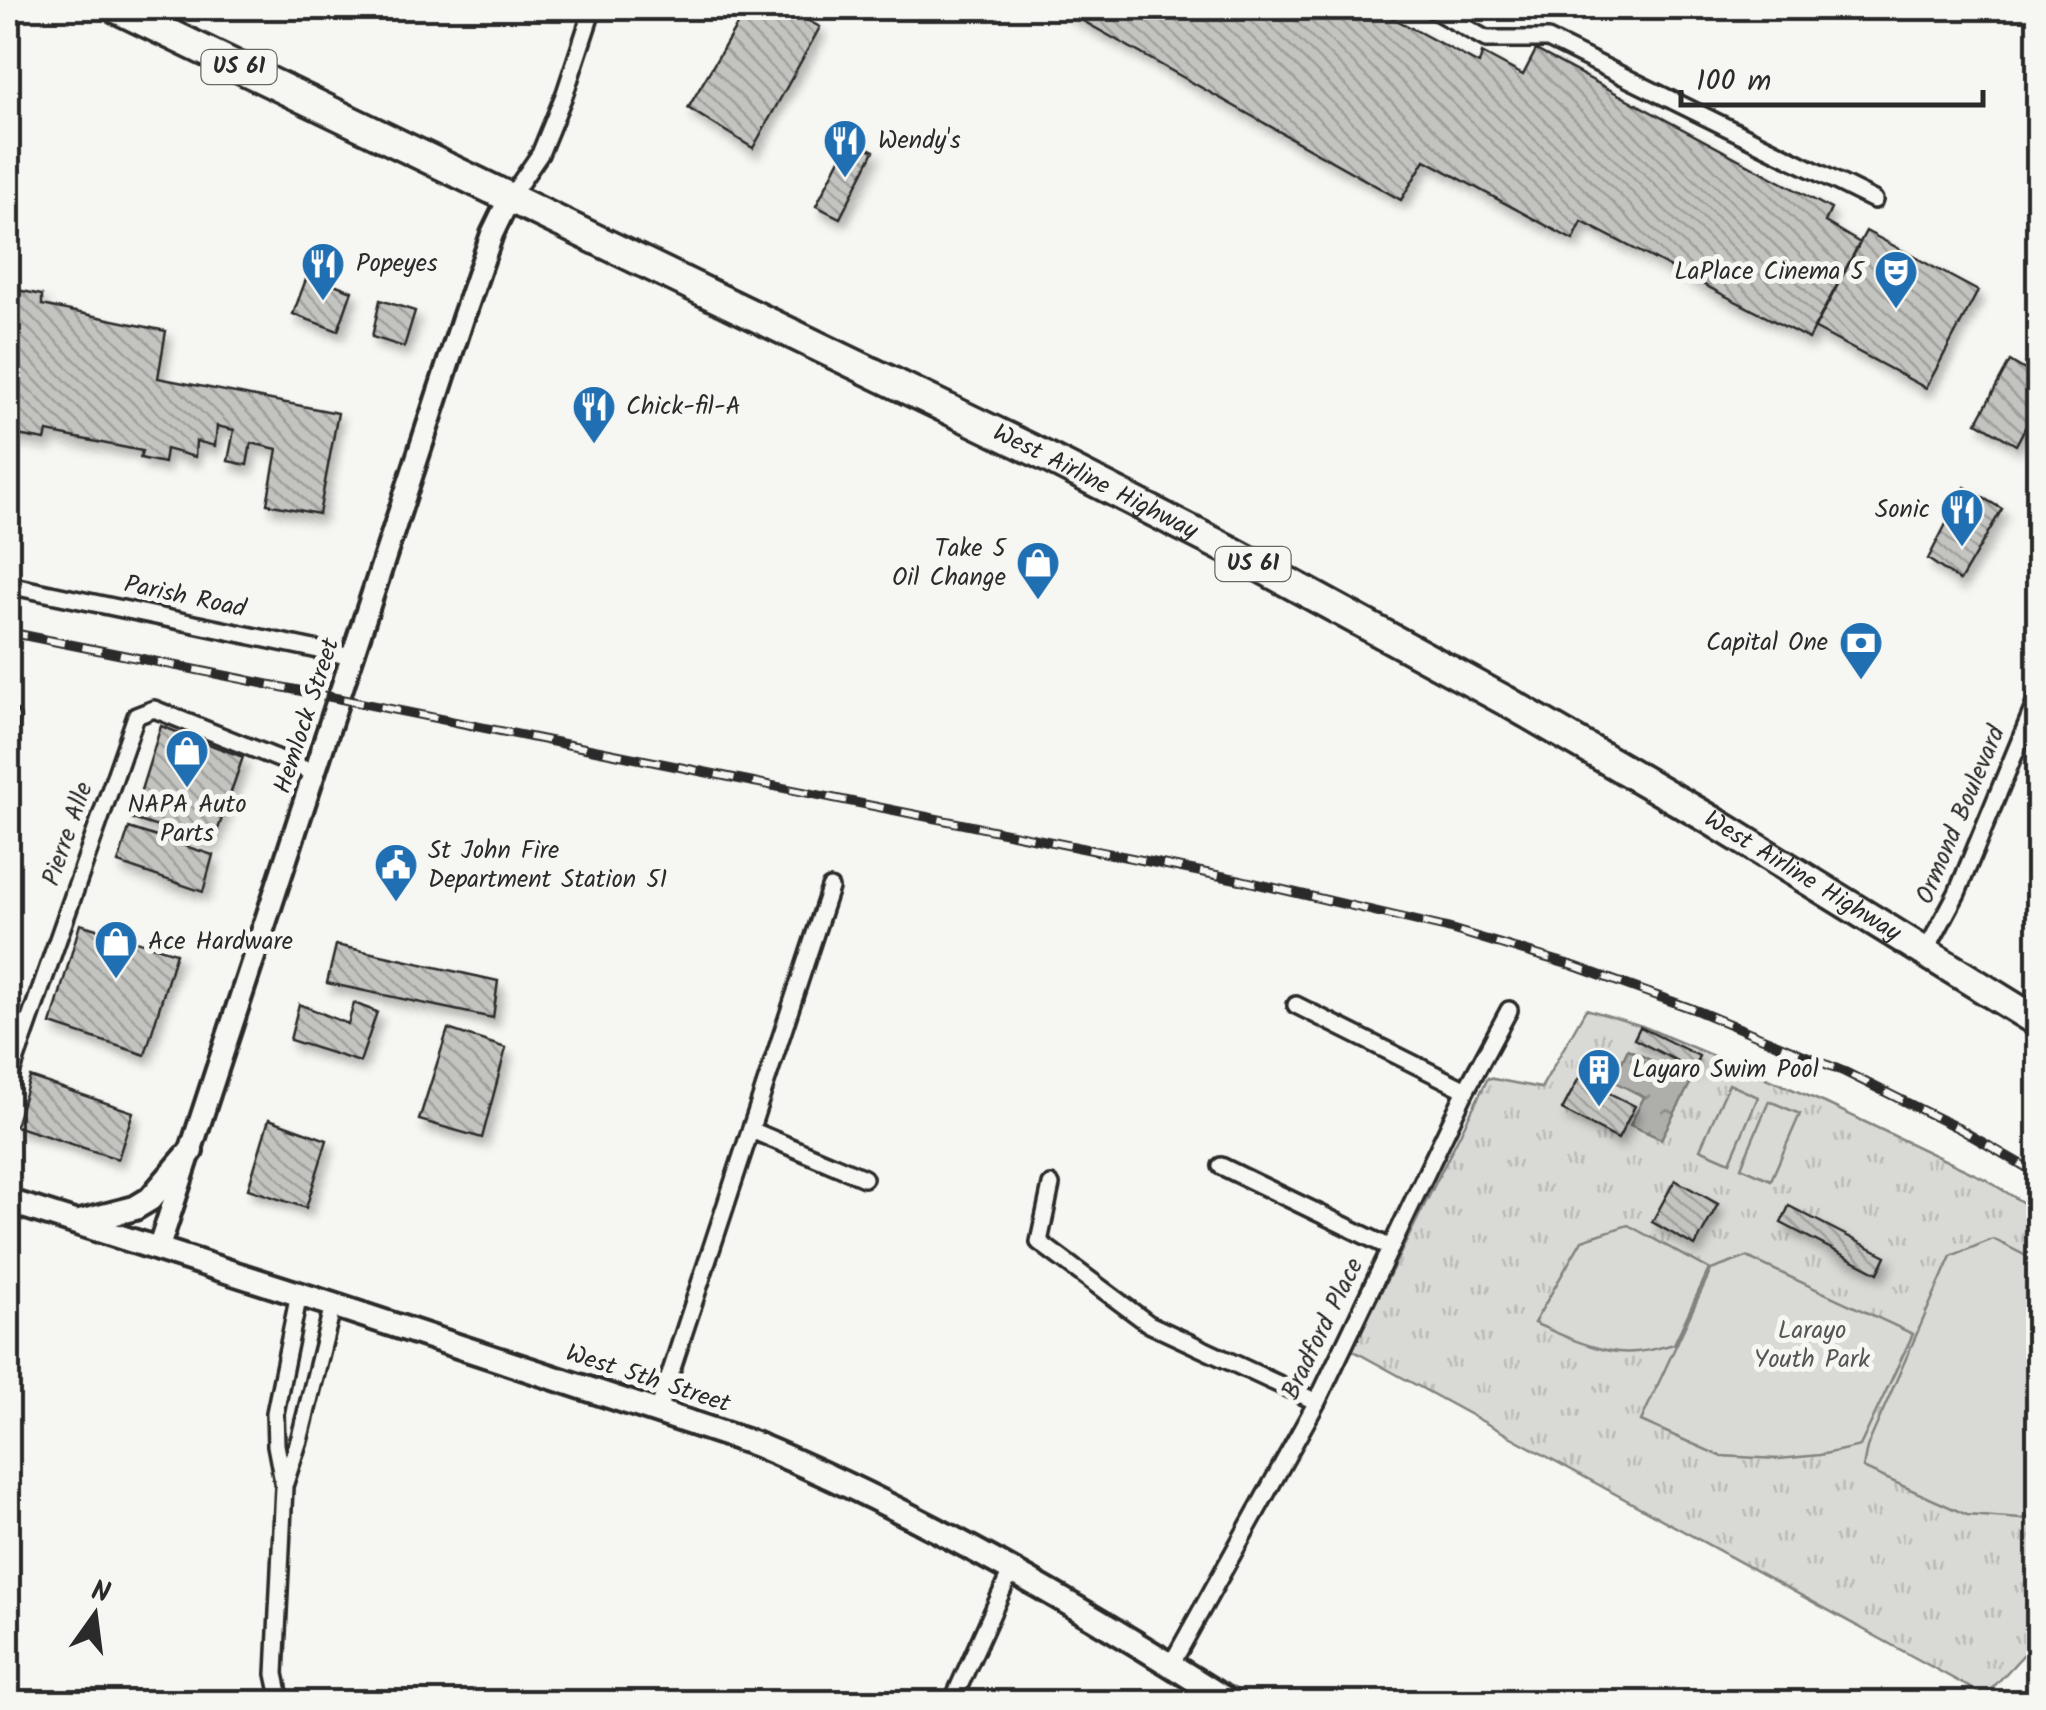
<svg xmlns="http://www.w3.org/2000/svg" width="2046" height="1710" viewBox="0 0 2046 1710" font-family="Kalam,sans-serif">
<defs>
<pattern id="park-tufts" width="24" height="20" patternUnits="userSpaceOnUse" patternTransform="scale(2.5)"><rect width="24" height="20" fill="#d9d9d5"/><path d="M3 7l-1-3M5 7V3M7 7l1-3M15 17l-1-3M17 17v-4M19 17l1-3" fill="none" stroke="#babab7"/></pattern>
<pattern id="water-ripples" width="26" height="14" patternUnits="userSpaceOnUse" patternTransform="scale(2.5)"><rect width="26" height="14" fill="#aeaeab"/><path d="M2 4q2-2 4 0t4 0M15 11q2-2 4 0t4 0" fill="none" stroke="#8e8e8b"/></pattern>
<pattern id="building-back-hatch" width="6" height="6" patternUnits="userSpaceOnUse" patternTransform="scale(2.5)"><rect width="6" height="6" fill="#c3c3c0"/><path d="M-1 5l2 2M0 0l6 6M5-1l2 2" fill="none" stroke="#9f9f9c"/></pattern>
<filter id="shadow"><feDropShadow dx="5" dy="8" stdDeviation="5" flood-color="#0004"/></filter>
</defs>
<rect width="100%" height="100%" fill="#f6f6f2"/>
<filter id="ink" filterUnits="userSpaceOnUse"><feTurbulence type="fractalNoise" baseFrequency=".01" numOctaves="2"/><feDisplacementMap in="SourceGraphic" scale="20" xChannelSelector="R" yChannelSelector="G"/><feConvolveMatrix kernelMatrix="1 2 1 2 8 2 1 2 1" color-interpolation-filters="sRGB"/></filter>
<g filter="url(#ink)">
<path fill="url(#park-tufts)" stroke="#828280" stroke-width="2.5" d="M 1586,1009 L 1642,1026 L 1825,1103 L 1985,1179 L 2038,1212 L 2038,1639 L 1985,1696 L 1352,1350 L 1488,1078 L 1541,1088 Z"/>
<path fill="#d9d9d5" stroke="#828280" stroke-width="2.5" d="M 1729,1084 L 1758,1097 L 1730,1162 L 1700,1149 Z
M 1769,1101 L 1800,1114 L 1771,1180 L 1741,1167 Z
M 1628,1225 L 1709,1269 L 1674,1344 C 1656,1349 1637,1354 1618,1352 C 1590,1349 1560,1334 1534,1323 L 1582,1240 Z
M 1993,1239 L 2038,1262 L 2038,1516 L 2021,1519 L 1967,1515 L 1863,1468 L 1867,1447 L 1951,1256 Z
M 1747,1257 L 1913,1334 L 1860,1446 L 1820,1455 L 1779,1459 L 1720,1456 L 1641,1421 L 1711,1270 Z"/>
<path fill="url(#water-ripples)" stroke="#7a7a78" stroke-width="2.5" d="M 1628,1049 L 1692,1080 L 1661,1139 L 1630,1125 L 1644,1097 L 1613,1081 Z"/>
<path fill="url(#building-back-hatch)" stroke="#2b2b2b" stroke-width="2.5" filter="url(#shadow)" d="M 747,8 L 784,8 L 820,27 L 753,148 L 688,108 Z
M 1060,8 L 1374,8 L 1479,64 L 1482,53 L 1523,75 L 1536,50 L 1831,209 L 1825,222 L 1860,243 L 1809,339 L 1582,222 L 1573,240 L 1425,160 L 1401,200 Z
M 850,139 L 874,151 L 840,218 L 816,206 Z
M 1866,231 L 1978,291 L 1926,388 L 1814,328 Z
M 308,274 L 352,291 L 338,331 L 293,314 Z
M 8,288 L 42,295 L 42,305 L 166,331 L 158,378 L 338,413 L 319,514 L 267,504 L 277,449 L 251,443 L 247,465 L 228,461 L 234,430 L 217,426 L 215,446 L 196,441 L 195,457 L 166,449 L 164,463 L 140,458 L 142,451 L 47,432 L 45,440 L 12,434 L 9,443 L 8,443 Z
M 380,300 L 415,311 L 404,347 L 372,337 Z
M 2010,361 L 2038,378 L 2038,403 L 2016,445 L 1977,422 Z
M 1965,487 L 2002,509 L 1960,581 L 1928,559 Z
M 161,726 L 243,757 L 213,844 L 132,819 Z
M 129,828 L 213,855 L 203,892 L 118,863 Z
M 80,924 L 176,953 L 145,1055 L 51,1024 Z
M 336,945 L 498,981 L 493,1018 L 327,983 Z
M 354,1003 L 377,1012 L 360,1062 L 290,1040 L 299,1004 L 348,1024 Z
M 1640,1027 L 1699,1056 L 1693,1069 L 1634,1039 Z
M 448,1029 L 506,1048 L 482,1138 L 419,1120 Z
M 30,1077 L 133,1112 L 118,1159 L 15,1126 Z
M 1579,1078 L 1635,1106 L 1618,1139 L 1562,1110 Z
M 269,1119 L 327,1140 L 306,1208 L 248,1189 Z
M 1675,1180 L 1718,1204 L 1695,1246 L 1652,1222 Z
M 1789,1206 L 1886,1256 L 1878,1273 L 1781,1223 Z"/>
<g fill="none" stroke-linecap="round" stroke-linejoin="round">
<defs>
<path id="minor" d="M 1430,8 L 1486,39 L 1548,39 L 1874,200
M 509,199 L 540,154 L 565,93 L 593,8
M 8,585 L 352,657
M 8,730 L 11,718
M 1926,951 L 1957,893 L 2038,697
M 1296,1005 L 1466,1090
M 8,1082 L 136,716 L 154,709 L 314,773
M 751,1130 L 864,1178
M 1221,1166 L 1391,1248
M 1051,1185 L 1039,1242 L 1149,1324 L 1317,1402
M 658,1411 L 830,888
M 285,1483 L 300,1437 L 333,1305
M 1171,1665 L 1317,1402 L 1466,1090 L 1509,1010
M 281,1702 L 275,1674 L 284,1487 L 276,1445 L 275,1413 L 299,1294
M 952,1702 L 1011,1571"/>
<path id="tertiary" d="M 158,1250 L 464,315 L 492,234 L 509,199"/>
<path id="secondary" d="M 8,1201 L 333,1305 L 755,1444 C 921,1513 1078,1606 1230,1702
M 80,1222 L 135,1208 L 150,1199 L 191,1151"/>
<g id="trunk">
<path id="s1" d="M 116,8 L 1031,449 L 1229,550 L 1506,701 L 1711,820 L 2038,1022"/>
</g>
</defs>
<use href="#minor" stroke="#2b2b2b" stroke-width="22"/>
<use href="#tertiary" stroke="#2b2b2b" stroke-width="28"/>
<use href="#secondary" stroke="#2b2b2b" stroke-width="30"/>
<use href="#trunk" stroke="#2b2b2b" stroke-width="35"/>
<use href="#minor" stroke="#f6f6f2" stroke-width="15"/>
<use href="#tertiary" stroke="#f6f6f2" stroke-width="20"/>
<use href="#secondary" stroke="#f6f6f2" stroke-width="22"/>
<use href="#trunk" stroke="#f6f6f2" stroke-width="28"/>
<defs>
<path id="rail" d="M 8,632 L 1241,880 L 1447,928 L 1574,966 L 1693,1009 L 1845,1072 L 1958,1128 L 2038,1174"/>
</defs>
<use href="#rail" stroke="#2b2b2b" stroke-width="10"/>
<use href="#rail" stroke="#f6f6f2" stroke-width="6" stroke-dasharray="19" stroke-linecap="butt"/>
</g>
</g>
<defs>
<symbol id="restaurant-pin" viewBox="-11 -11 22 30"><path d="M0 17L-7.5 6A9.5 9.5 0 1 1 7.5 6Z" fill="#1f6fb2" stroke="#f6f6f2"/><path d="M-5-6h1v4h1v-4h1v4h1v-4h1v5L-1.5 .5V6h-2V.5L-5-1ZM5-6V6H3V1.5H1.5Q1.5-4 5-6Z" fill="#fff"/></symbol>
<symbol id="theatre-pin" viewBox="-11 -11 22 30"><path d="M0 17L-7.5 6A9.5 9.5 0 1 1 7.5 6Z" fill="#1f6fb2" stroke="#f6f6f2"/><path d="M-5-5.5Q0-4 5-5.5V0Q5 5 0 6Q-5 5-5 0ZM-3.3-2.5H-1v1.5H-3.3ZM1-2.5H3.3v1.5H1ZM-2.8 1Q0 5.5 2.8 1Z" fill="#fff"/></symbol>
<symbol id="shop-pin" viewBox="-11 -11 22 30"><path d="M0 17L-7.5 6A9.5 9.5 0 1 1 7.5 6Z" fill="#1f6fb2" stroke="#f6f6f2"/><path d="M-5-2.5h2.3a2.7 3.5 0 0 1 5.4 0H5L5.5 6h-11ZM-1.5-2.5h3a1.5 2.3 0 0 0-3 0Z" fill="#fff"/></symbol>
<symbol id="bank-pin" viewBox="-11 -11 22 30"><path d="M0 17L-7.5 6A9.5 9.5 0 1 1 7.5 6Z" fill="#1f6fb2" stroke="#f6f6f2"/><path d="M-6-4H6V4H-6ZM0-2.3a2.3 2.3 0 1 0 0 4.6a2.3 2.3 0 1 0 0-4.6Z" fill="#fff"/></symbol>
<symbol id="civic-pin" viewBox="-11 -11 22 30"><path d="M0 17L-7.5 6A9.5 9.5 0 1 1 7.5 6Z" fill="#1f6fb2" stroke="#f6f6f2"/><path d="M-.6-6.5H3V-4.5H.6V-3L4-1V1h2V6H-6V1h2V-1L-.6-3ZM-1.2 2.5V6h2.4V2.5Z" fill="#fff"/></symbol>
<symbol id="building-pin" viewBox="-11 -11 22 30"><path d="M0 17L-7.5 6A9.5 9.5 0 1 1 7.5 6Z" fill="#1f6fb2" stroke="#f6f6f2"/><path d="M-4-6H4V6H1V3H-1V6H-4ZM-2.5-4.3h1.7v1.8h-1.7ZM.8-4.3h1.7v1.8H.8ZM-2.5-1h1.7V.8h-1.7ZM.8-1h1.7V.8H.8Z" fill="#fff"/></symbol>
</defs>
<g fill-rule="evenodd">
<use href="#restaurant-pin" x="820" y="116" width="50" height="68"/>
<use href="#restaurant-pin" x="298" y="239" width="50" height="68"/>
<use href="#theatre-pin" x="1871" y="247" width="50" height="68"/>
<use href="#restaurant-pin" x="569" y="382" width="50" height="68"/>
<use href="#restaurant-pin" x="1937" y="485" width="50" height="68"/>
<use href="#shop-pin" x="1013" y="538" width="50" height="68"/>
<use href="#bank-pin" x="1836" y="618" width="50" height="68"/>
<use href="#shop-pin" x="162" y="726" width="50" height="68"/>
<use href="#civic-pin" x="371" y="840" width="50" height="68"/>
<use href="#shop-pin" x="91" y="917" width="50" height="68"/>
<use href="#building-pin" x="1574" y="1045" width="50" height="68"/>
</g>
<g text-anchor="middle" dominant-baseline="central" stroke-width="10" stroke-linejoin="round" paint-order="stroke">
<g fill="#f6f6f2" stroke="#686867" stroke-width="2.5">
<rect x="201.5" y="50" width="75" height="34" rx="8"/>
<rect x="1215.5" y="547" width="75" height="34" rx="8"/>
</g>
<g font-size="22" font-weight="bold" fill="#2b2b2b">
<text x="239" y="67">US 61</text>
<text x="1253" y="564">US 61</text>
</g>
<g font-size="25" fill="#2b2b2b" stroke="#f6f6f2" text-anchor="start">
<text x="878" y="141">Wendy's</text>
<text x="356" y="264">Popeyes</text>
<text x="1864" y="272" text-anchor="end">LaPlace Cinema 5</text>
<text x="626" y="407">Chick-fil-A</text>
<text x="1930" y="510" text-anchor="end">Sonic</text>
<text x="1006" y="549" text-anchor="end">Take 5<tspan x="1006" dy="29">Oil Change</tspan></text>
<text x="1828" y="643" text-anchor="end">Capital One</text>
<text x="187" y="805" text-anchor="middle">NAPA Auto<tspan x="187" dy="29">Parts</tspan></text>
<text x="428" y="851">St John Fire<tspan x="428" dy="29">Department Station 51</tspan></text>
<text x="148" y="942">Ace Hardware</text>
<text x="1632" y="1070">Layaro Swim Pool</text>
</g>
<g font-size="25" fill="#2b2b2b" stroke="#f6f6f2">
<text stroke="none"><textPath href="#s1" startOffset="1088">West Airline Highway</textPath></text>
<text transform="translate(185 597) rotate(12)">Parish Road</text>
<text transform="translate(307 716) rotate(-72)">Hemlock Street</text>
<text transform="translate(1961 815) rotate(-67)">Ormond Boulevard</text>
<text transform="translate(68 834) rotate(-71)">Pierre Alle</text>
<text stroke="none"><textPath href="#s1" startOffset="1898">West Airline Highway</textPath></text>
<text transform="translate(1323 1329) rotate(-64)">Bradford Place</text>
<text transform="translate(648 1379) rotate(18)">West 5th Street</text>
</g>
<g font-size="25" fill="#565656" stroke="#f6f6f2">
<text x="1812" y="1331">Larayo<tspan x="1812" dy="29">Youth Park</tspan></text>
</g>
</g>
<rect width="2046" height="1710" fill="none" stroke="#f6f6f2" stroke-width="40"/>
<rect x="20" y="20" width="2006" height="1670" fill="none" stroke="#2b2b2b" stroke-width="4" filter="url(#ink)"/>
<g transform="translate(95 1615) rotate(14)" stroke="#f6f6f2" stroke-width="8" paint-order="stroke">
<path d="M0-8L18 38L0 25L-18 38Z" fill="#2b2b2b"/>
<text y="-15" font-size="28" font-weight="bold" text-anchor="middle" fill="#2b2b2b">N</text>
</g>
<path d="M1681 90v15h302v-15" fill="none" stroke="#2b2b2b" stroke-width="5"/>
<text x="1696" y="90" font-size="30" fill="#2b2b2b" stroke="#f6f6f2" stroke-width="8" paint-order="stroke">100 m</text>
</svg>
